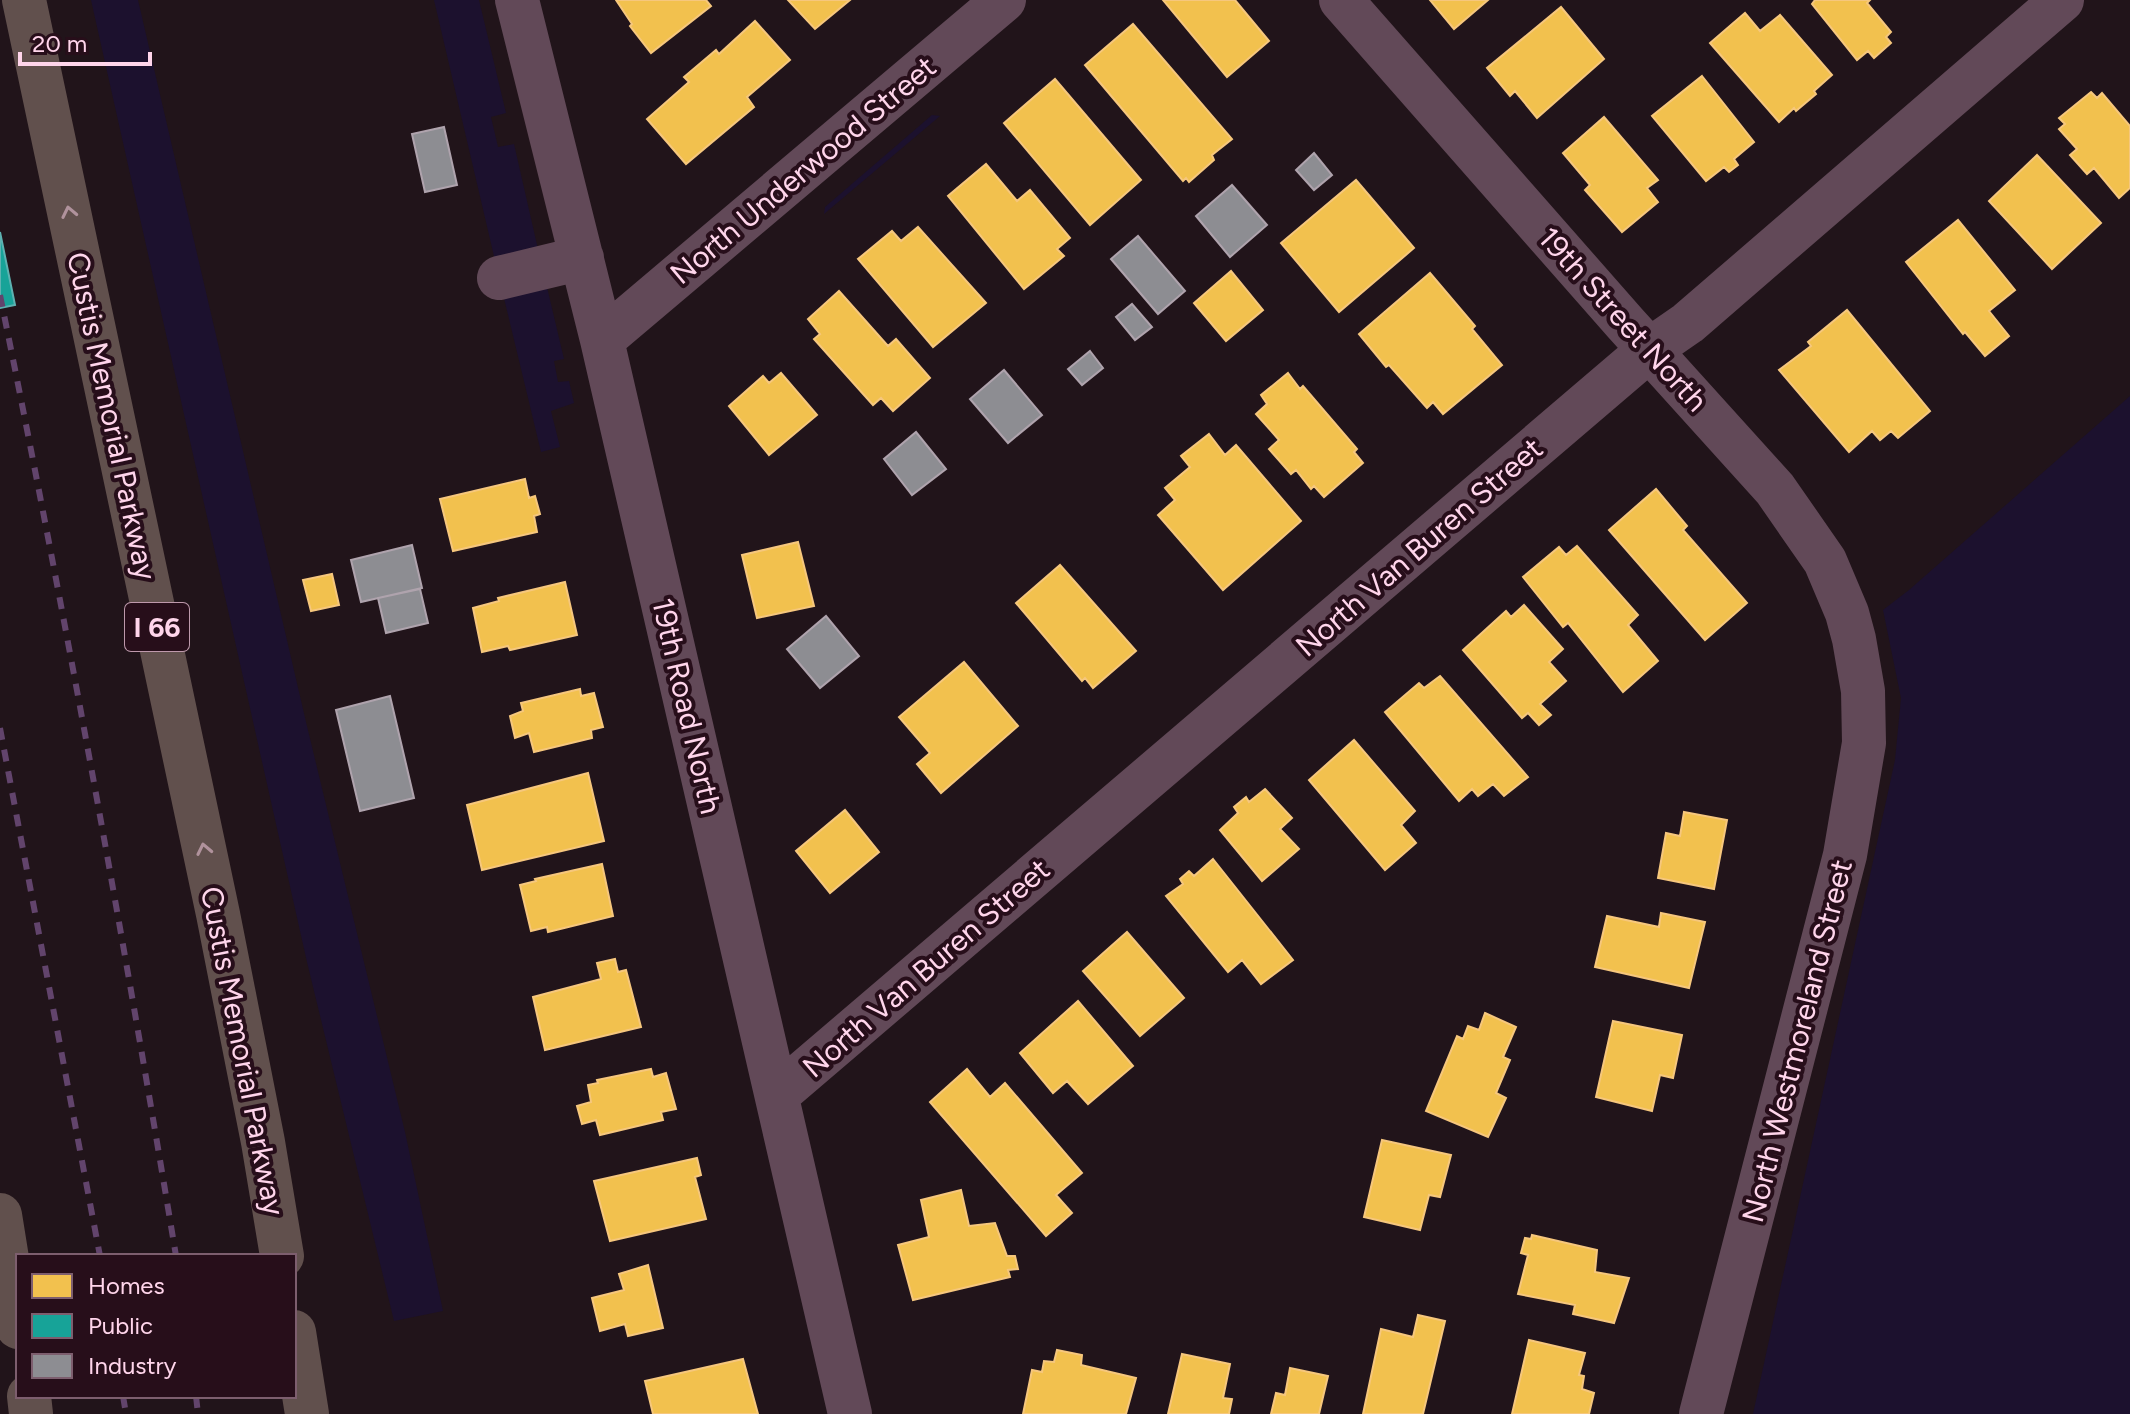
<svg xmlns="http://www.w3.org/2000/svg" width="2130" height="1414" viewBox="0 0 2130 1414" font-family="Figtree,sans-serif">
<rect width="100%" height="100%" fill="#21141a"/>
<path fill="#1c112e" d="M 91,0 L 138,0 L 306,722 L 405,1132 L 443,1311 L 394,1321 L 307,962 Z
M 434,0 L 479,0 L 506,113 L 491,117 L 498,147 L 514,144 L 540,258 L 497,269 Z
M 932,115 L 940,116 L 824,214 L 825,207 Z
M 546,283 L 564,359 L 554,361 L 558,382 L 569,381 L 574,403 L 551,411 L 560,447 L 541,452 L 503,294 Z
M 2130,396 L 2130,1414 L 1753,1414 L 1895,760 L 1901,698 L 1883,610 L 1909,590 Z"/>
<path fill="#f2c14e" stroke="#f6c77d" stroke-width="2" d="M 616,0 L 706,0 L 711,6 L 651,53 L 630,26 L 632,24 Z
M 788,0 L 850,0 L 815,29 Z
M 1163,0 L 1235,0 L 1269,41 L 1227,77 Z
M 1430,0 L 1488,0 L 1454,29 Z
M 1815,0 L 1870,0 L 1867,3 L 1891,32 L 1886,37 L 1891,43 L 1874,58 L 1868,51 L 1857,60 L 1812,4 Z
M 1561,7 L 1604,59 L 1537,118 L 1515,91 L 1510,96 L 1487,68 Z
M 1745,13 L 1760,31 L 1780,15 L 1832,75 L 1814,91 L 1816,94 L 1796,111 L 1794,108 L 1779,122 L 1710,43 Z
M 755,21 L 790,60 L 747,97 L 754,107 L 686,164 L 647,119 L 689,82 L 684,77 L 716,50 L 719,54 Z
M 1133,24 L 1232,139 L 1212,155 L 1214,160 L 1189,182 L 1186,178 L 1183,181 L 1085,65 Z
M 1702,76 L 1754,142 L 1734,159 L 1738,165 L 1729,172 L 1724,167 L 1706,181 L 1652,116 Z
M 1055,79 L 1141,180 L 1090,225 L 1004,123 Z
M 2091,92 L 2097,98 L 2102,93 L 2130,126 L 2130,188 L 2119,198 L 2094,168 L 2087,174 L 2070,155 L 2077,149 L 2059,129 L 2065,124 L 2059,118 Z
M 1604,117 L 1658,180 L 1647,188 L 1658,202 L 1622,232 L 1585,190 L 1590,185 L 1563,153 Z
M 2037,155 L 2101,223 L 2052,269 L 1989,201 Z
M 986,164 L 1017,201 L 1030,190 L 1070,238 L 1057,249 L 1064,256 L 1024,289 L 948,196 Z
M 1356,180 L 1414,248 L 1339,312 L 1281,243 Z
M 1958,220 L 2015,290 L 1989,311 L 2009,336 L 1985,356 L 1965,332 L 1963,334 L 1906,262 Z
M 918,227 L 986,303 L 933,347 L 858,259 L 892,231 L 901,241 Z
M 1231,271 L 1263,310 L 1226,341 L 1194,303 Z
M 1430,273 L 1475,326 L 1472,329 L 1502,365 L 1443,414 L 1433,402 L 1427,408 L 1389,365 L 1386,367 L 1359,334 Z
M 839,291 L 888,346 L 896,339 L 930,378 L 893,411 L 881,398 L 873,405 L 814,339 L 820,334 L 808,319 Z
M 1847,310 L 1930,411 L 1898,438 L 1891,431 L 1880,440 L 1872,431 L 1849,452 L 1779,370 L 1811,346 L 1808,342 Z
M 781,373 L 817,415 L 769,455 L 729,406 L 763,376 L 769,383 Z
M 1288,373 L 1300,389 L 1303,386 L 1357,449 L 1354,452 L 1363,463 L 1324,497 L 1314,486 L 1311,489 L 1296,470 L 1291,474 L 1269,449 L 1279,440 L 1256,414 L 1267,404 L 1261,395 Z
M 1209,434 L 1225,455 L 1236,445 L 1301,521 L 1223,590 L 1158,515 L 1175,500 L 1165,488 L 1190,467 L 1181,456 Z
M 525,479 L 529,498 L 535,496 L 540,514 L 534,516 L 537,532 L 453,551 L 440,499 Z
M 1656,489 L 1687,526 L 1683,530 L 1747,603 L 1705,640 L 1609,530 Z
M 798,542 L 814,606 L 757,618 L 742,555 Z
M 1577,546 L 1638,615 L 1628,625 L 1658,661 L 1623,692 L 1568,623 L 1563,627 L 1523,577 L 1559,547 L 1566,555 Z
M 1060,565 L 1136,651 L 1093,688 L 1085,678 L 1082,681 L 1016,603 Z
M 332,574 L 339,605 L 311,611 L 303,580 Z
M 565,582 L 577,635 L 510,650 L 508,646 L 482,652 L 473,608 L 499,601 L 498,598 Z
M 1524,605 L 1563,649 L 1549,662 L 1566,681 L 1540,704 L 1551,715 L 1539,725 L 1528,713 L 1522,718 L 1463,650 L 1506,611 L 1511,617 Z
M 964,662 L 1018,726 L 941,793 L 917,764 L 930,753 L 899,717 Z
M 1440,676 L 1528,777 L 1504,796 L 1493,784 L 1478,796 L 1472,789 L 1459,801 L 1385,712 L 1419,683 L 1424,688 Z
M 580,689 L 581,696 L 594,693 L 603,727 L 591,730 L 592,738 L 534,752 L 529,733 L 515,738 L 510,716 L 523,711 L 521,703 Z
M 1354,740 L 1415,811 L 1401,825 L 1416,843 L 1385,870 L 1309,780 Z
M 588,773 L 604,841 L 482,870 L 467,805 Z
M 1265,789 L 1292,818 L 1280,829 L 1299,849 L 1262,881 L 1220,830 L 1238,813 L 1234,807 L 1246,797 L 1249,802 Z
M 845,810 L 879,852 L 830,893 L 796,851 Z
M 1684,812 L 1727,820 L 1714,889 L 1658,878 L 1666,833 L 1680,836 Z
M 1213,859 L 1293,960 L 1261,984 L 1242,960 L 1228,972 L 1166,896 L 1183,884 L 1180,879 L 1189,871 L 1194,876 Z
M 602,864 L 613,916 L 548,932 L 547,927 L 531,931 L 520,885 L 536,881 L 535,879 Z
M 1661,913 L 1705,922 L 1689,988 L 1595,967 L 1607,916 L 1659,927 Z
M 1127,932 L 1184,998 L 1140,1036 L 1083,971 Z
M 615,959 L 618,972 L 626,970 L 641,1027 L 545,1050 L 533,997 L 601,979 L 597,963 Z
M 1078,1001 L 1133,1066 L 1088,1104 L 1067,1081 L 1053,1093 L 1020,1053 Z
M 1485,1013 L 1516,1027 L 1503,1057 L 1510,1060 L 1496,1093 L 1506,1098 L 1488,1137 L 1426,1111 L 1457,1036 L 1463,1039 L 1468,1026 L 1479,1030 Z
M 1613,1021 L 1682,1035 L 1673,1078 L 1660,1075 L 1652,1111 L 1596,1097 Z
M 651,1069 L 653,1077 L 666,1073 L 676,1109 L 661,1112 L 663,1120 L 600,1135 L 596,1120 L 582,1124 L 577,1106 L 591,1102 L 588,1085 L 598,1083 L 597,1080 Z
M 967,1069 L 990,1097 L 1005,1083 L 1082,1173 L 1056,1195 L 1072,1213 L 1046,1236 L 930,1102 Z
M 1382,1140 L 1451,1155 L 1440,1197 L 1429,1195 L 1420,1230 L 1364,1217 Z
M 697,1158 L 701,1175 L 695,1177 L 706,1219 L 610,1241 L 594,1181 Z
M 961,1190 L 969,1226 L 995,1223 L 1007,1256 L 1015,1256 L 1018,1269 L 1008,1270 L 1010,1277 L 913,1300 L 898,1245 L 929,1237 L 921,1200 Z
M 1532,1235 L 1597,1250 L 1595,1272 L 1629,1278 L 1614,1323 L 1573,1314 L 1575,1305 L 1518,1294 L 1528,1255 L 1521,1253 L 1525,1238 L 1531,1239 Z
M 648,1265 L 663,1328 L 628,1336 L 625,1324 L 600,1331 L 592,1298 L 624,1290 L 619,1274 Z
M 1418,1315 L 1445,1321 L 1423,1414 L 1363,1414 L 1381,1329 L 1413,1337 Z
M 1529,1340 L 1585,1353 L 1579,1375 L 1584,1376 L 1582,1389 L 1594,1393 L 1589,1414 L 1512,1414 Z
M 1057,1350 L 1082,1355 L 1081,1365 L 1136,1378 L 1126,1414 L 1023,1414 L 1032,1370 L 1042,1372 L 1044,1361 L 1054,1362 Z
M 1182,1354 L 1230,1364 L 1223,1398 L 1232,1399 L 1229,1414 L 1168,1414 Z
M 743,1359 L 758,1414 L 653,1414 L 645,1381 Z
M 1290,1368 L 1328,1376 L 1319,1414 L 1271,1414 L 1276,1393 L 1285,1395 Z"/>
<path fill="#17a398" stroke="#5db2b1" stroke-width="2" d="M 0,232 L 15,305 L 0,308 Z"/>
<path fill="#8d8d92" stroke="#afa3ad" stroke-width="2" d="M 444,127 L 457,185 L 425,192 L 412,134 Z
M 1314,153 L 1332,175 L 1314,190 L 1296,170 Z
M 1232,185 L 1267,225 L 1230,257 L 1196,216 Z
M 1138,236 L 1185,291 L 1158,314 L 1111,259 Z
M 1132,304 L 1152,327 L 1135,340 L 1116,317 Z
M 1090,351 L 1103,368 L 1082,385 L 1068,369 Z
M 1004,370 L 1042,415 L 1008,443 L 970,399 Z
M 916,432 L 946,469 L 912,495 L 884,459 Z
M 412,545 L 422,588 L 361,602 L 351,560 Z
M 420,589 L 428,623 L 386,633 L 378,598 Z
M 826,616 L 859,656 L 820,688 L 787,649 Z
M 390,696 L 414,798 L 360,811 L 336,710 Z"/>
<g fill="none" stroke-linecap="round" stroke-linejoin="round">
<path stroke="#624958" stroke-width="44" d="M 517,0 L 602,340 L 850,1414
M 1341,0 L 1625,323 L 1775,489 L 1825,561 L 1847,613 L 1854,639 L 1863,691 L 1864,743 L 1845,855 L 1701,1414
M 499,278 L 582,258
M 602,340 L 1004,0
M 777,1095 L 1649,350 L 1688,323 L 2062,0"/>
<path stroke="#61504d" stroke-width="44" d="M 24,0 L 218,914 L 263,1142 L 282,1256
M 0,1215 L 18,1327
M 294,1332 L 307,1414
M 29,1396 L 31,1414"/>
<path stroke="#62446c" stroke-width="6" stroke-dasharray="12 10" stroke-linecap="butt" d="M 0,295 C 65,614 123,935 176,1256
M 0,728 L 100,1256
M 123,1396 L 126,1414
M 196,1396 L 198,1414"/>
</g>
<defs><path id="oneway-chevron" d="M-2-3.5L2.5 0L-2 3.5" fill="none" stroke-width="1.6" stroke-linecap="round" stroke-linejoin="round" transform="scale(2)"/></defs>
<g stroke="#b0929c">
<use href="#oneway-chevron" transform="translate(69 212) rotate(-102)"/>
<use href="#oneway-chevron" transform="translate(204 849) rotate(-102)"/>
</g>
<g text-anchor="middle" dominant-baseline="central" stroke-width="8" stroke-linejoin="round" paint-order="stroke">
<rect fill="#270e1a" stroke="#be99ac" stroke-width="2" x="125" y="603" width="64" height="48" rx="6"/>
<g font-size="28" font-weight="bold" fill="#ffd5eb">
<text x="157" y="627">I 66</text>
</g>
<g font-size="30" fill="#ffd5eb" stroke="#270e1a">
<text transform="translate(803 170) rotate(-40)">North Underwood Street</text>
<text transform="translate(1623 319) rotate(48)">19th Street North</text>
<text transform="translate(112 416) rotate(78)">Custis Memorial Parkway</text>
<text transform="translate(1419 547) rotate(-41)">North Van Buren Street</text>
<text transform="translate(687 706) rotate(77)">19th Road North</text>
<text transform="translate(926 968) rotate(-41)">North Van Buren Street</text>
<text transform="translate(1797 1041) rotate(-76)">North Westmoreland Street</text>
<text transform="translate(243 1051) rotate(79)">Custis Memorial Parkway</text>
</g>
</g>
<rect x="16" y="1254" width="280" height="144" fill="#270e1a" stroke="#7d5e6e" stroke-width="2"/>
<rect x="32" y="1274" width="40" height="24" fill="#f2c14e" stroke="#7d5e6e" stroke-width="2"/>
<text x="88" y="1294" font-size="24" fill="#ffd5eb">Homes</text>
<rect x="32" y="1314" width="40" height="24" fill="#17a398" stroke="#7d5e6e" stroke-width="2"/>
<text x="88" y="1334" font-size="24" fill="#ffd5eb">Public</text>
<rect x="32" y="1354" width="40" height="24" fill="#8d8d92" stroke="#7d5e6e" stroke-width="2"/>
<text x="88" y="1374" font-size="24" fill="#ffd5eb">Industry</text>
<path d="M20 52v12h130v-12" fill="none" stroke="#ffd5eb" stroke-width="4"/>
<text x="32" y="52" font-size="24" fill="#ffd5eb" stroke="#270e1a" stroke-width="6" paint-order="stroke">20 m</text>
</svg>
